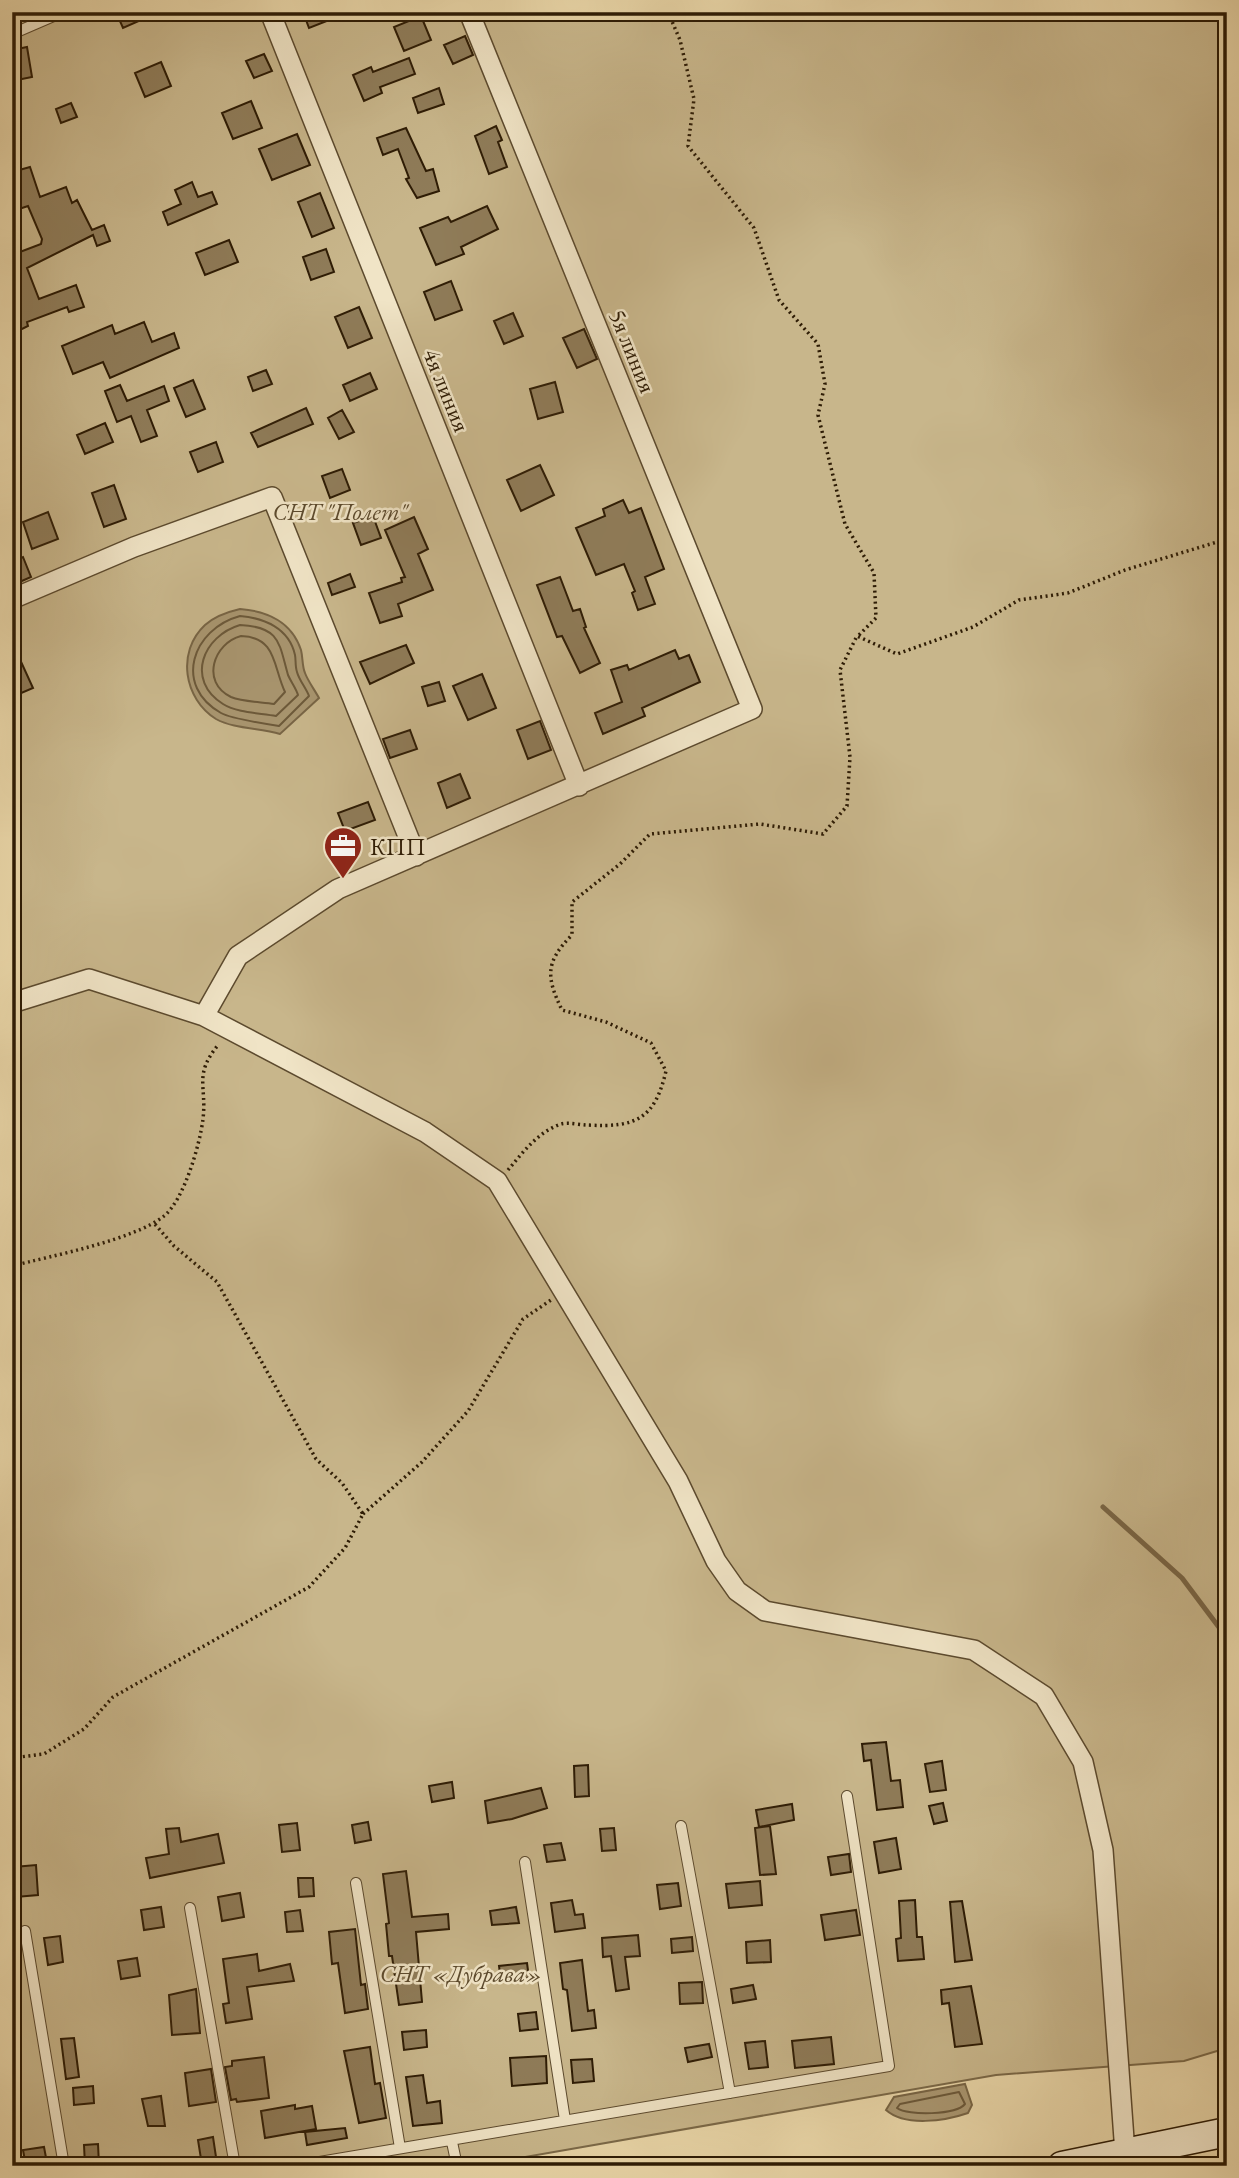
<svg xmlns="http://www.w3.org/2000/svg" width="1239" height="2178" viewBox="0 0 1239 2178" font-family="'EB Garamond',serif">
<rect width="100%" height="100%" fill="#e8d5a7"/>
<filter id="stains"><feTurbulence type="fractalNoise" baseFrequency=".00286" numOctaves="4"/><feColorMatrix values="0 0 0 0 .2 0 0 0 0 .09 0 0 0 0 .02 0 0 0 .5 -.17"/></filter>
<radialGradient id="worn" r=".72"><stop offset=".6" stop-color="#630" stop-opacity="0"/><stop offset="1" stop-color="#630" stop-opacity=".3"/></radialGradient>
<path fill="#c8b68b" stroke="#7b6948" stroke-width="2" d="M 12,12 L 1227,12 L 1227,2048 L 1184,2061 L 996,2075 L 473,2166 L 12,2166 Z"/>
<path fill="#a99670" stroke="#786545" stroke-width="2" d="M 240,609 C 267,611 292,622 301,650 C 303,658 302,666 305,673 C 308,681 314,689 319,698 L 280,734 C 260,728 234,729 216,719 C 184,699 176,652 205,625 C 215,616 227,612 240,609 Z
M 965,2084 L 972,2105 L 968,2113 C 945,2121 905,2127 886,2110 L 894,2097 Z"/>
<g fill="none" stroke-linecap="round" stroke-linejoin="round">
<path stroke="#6c593a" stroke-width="2" d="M 240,616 C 264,618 289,628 295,655 C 296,660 295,666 297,672 C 299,680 306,688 309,696 L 279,726 C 266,724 230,718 221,713 C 173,686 192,629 240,616 Z
M 240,625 C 281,627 279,644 288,675 C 291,682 296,688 298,695 L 276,716 C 260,713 237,713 223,704 C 185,680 203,636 240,625 Z
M 241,636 C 277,637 273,667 285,692 L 274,704 C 262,702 243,702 231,697 C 200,682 214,643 241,636 Z
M 959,2092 L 965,2104 C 956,2115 908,2116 897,2108 L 900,2104 Z"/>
<path stroke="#786545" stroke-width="5" d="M 1103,1507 L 1182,1578 L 1227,1638"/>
</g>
<path fill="#8f7c59" stroke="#2e1c05" stroke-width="2" d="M 116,12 L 159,12 L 123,28 Z
M 303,12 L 347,12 L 347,13 L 309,28 Z
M 421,16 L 431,40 L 404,51 L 394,27 Z
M 465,36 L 473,55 L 453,64 L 444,45 Z
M 27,47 L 32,77 L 12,81 L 12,50 Z
M 264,54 L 272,71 L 254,78 L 246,61 Z
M 409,58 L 415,74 L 380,87 L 382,93 L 364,101 L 353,75 L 371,67 L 373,72 Z
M 161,62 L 171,86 L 145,97 L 135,73 Z
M 439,88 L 444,104 L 418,113 L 413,98 Z
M 251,101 L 262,128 L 233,139 L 222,113 Z
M 71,103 L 77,117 L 61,123 L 56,109 Z
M 496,126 L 502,140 L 498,142 L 507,167 L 489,174 L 475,136 Z
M 406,128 L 426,171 L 433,169 L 439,191 L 417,198 L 406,179 L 409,178 L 398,149 L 383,155 L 377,138 Z
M 297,134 L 310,165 L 272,180 L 259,149 Z
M 30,167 L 40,197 L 66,187 L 72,203 L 77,200 L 92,230 L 104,225 L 110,241 L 97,246 L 93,235 L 27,268 L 39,299 L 76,285 L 84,307 L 69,312 L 67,307 L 27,322 L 28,326 L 16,332 L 12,328 L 12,255 L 41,244 L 42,239 L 28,206 L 16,210 L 12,199 L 12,172 Z
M 192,182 L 198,197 L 212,192 L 217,204 L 168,225 L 163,212 L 181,204 L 175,190 Z
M 320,193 L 334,228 L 312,237 L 298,202 Z
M 487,206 L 498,229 L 461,247 L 464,254 L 436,265 L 420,228 L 448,217 L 451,222 Z
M 229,240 L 238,262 L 205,275 L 196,253 Z
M 326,249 L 334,272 L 311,280 L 303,257 Z
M 451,281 L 462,310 L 435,320 L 424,292 Z
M 359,307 L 372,338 L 348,348 L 335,317 Z
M 513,313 L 523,336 L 504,344 L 494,321 Z
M 144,322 L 152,342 L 174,333 L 179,348 L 110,378 L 103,362 L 73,374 L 62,346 L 112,325 L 115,334 Z
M 584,329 L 597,359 L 577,368 L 563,338 Z
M 266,370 L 272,384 L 253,391 L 248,377 Z
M 370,373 L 377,389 L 350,401 L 343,385 Z
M 193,380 L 205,409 L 186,417 L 174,388 Z
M 555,382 L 563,412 L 538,419 L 530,389 Z
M 120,385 L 127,401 L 164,386 L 169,401 L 147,410 L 157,436 L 141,442 L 131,416 L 117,422 L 105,391 Z
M 306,408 L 313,424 L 258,447 L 251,433 Z
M 342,410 L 354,432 L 339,439 L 328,418 Z
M 105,423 L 113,442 L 85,454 L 77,435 Z
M 216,442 L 223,462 L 198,472 L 190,452 Z
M 540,465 L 554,495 L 521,511 L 507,480 Z
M 342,469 L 350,490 L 330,498 L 322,476 Z
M 114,485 L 126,519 L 104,527 L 92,493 Z
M 623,500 L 629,513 L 641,508 L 664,569 L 645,577 L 655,604 L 638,610 L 632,593 L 635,591 L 624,564 L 596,575 L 576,528 L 605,516 L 603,509 Z
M 48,512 L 58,539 L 32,549 L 23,522 Z
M 373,516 L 381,538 L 361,545 L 353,523 Z
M 414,517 L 428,549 L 418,554 L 433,590 L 398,604 L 402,616 L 380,623 L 369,593 L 402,582 L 401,578 L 405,577 L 385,530 Z
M 23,557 L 31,577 L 15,584 L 12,562 Z
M 350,574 L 355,587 L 332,595 L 328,583 Z
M 560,577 L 573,611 L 580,609 L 586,627 L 584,628 L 600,663 L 580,673 L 562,636 L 557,637 L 537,585 Z
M 12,642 L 33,688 L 12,697 Z
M 406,645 L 414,663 L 370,684 L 360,662 Z
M 675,650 L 679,659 L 689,655 L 700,682 L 642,708 L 645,716 L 603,734 L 595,713 L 622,702 L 611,670 L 627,665 L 629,670 Z
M 482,674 L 496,708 L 468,720 L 453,686 Z
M 439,682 L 445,701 L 428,706 L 422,687 Z
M 540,721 L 551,750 L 528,759 L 517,730 Z
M 410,730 L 417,749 L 390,758 L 383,739 Z
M 460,774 L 470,798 L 447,808 L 438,783 Z
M 368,802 L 375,820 L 345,831 L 338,813 Z
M 886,1742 L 891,1781 L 900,1780 L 903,1807 L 877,1810 L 871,1760 L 864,1761 L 862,1744 Z
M 942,1761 L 946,1790 L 930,1792 L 925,1764 Z
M 588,1765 L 589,1796 L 575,1797 L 574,1766 Z
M 452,1782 L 454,1798 L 432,1802 L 429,1786 Z
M 541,1788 L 547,1808 L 512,1819 L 488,1823 L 485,1801 Z
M 943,1803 L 947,1821 L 934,1824 L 929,1806 Z
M 792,1804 L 794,1820 L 759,1827 L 756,1810 Z
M 368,1822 L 371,1840 L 355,1843 L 352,1825 Z
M 297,1823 L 300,1850 L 282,1852 L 279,1825 Z
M 770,1826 L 776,1874 L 760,1875 L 755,1828 Z
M 179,1828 L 181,1842 L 218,1834 L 224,1863 L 150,1878 L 146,1858 L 169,1854 L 166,1829 Z
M 614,1828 L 616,1850 L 602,1851 L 600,1829 Z
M 896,1838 L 901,1869 L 879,1873 L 874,1842 Z
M 561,1843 L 565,1860 L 547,1862 L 544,1845 Z
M 849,1854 L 851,1872 L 831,1875 L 828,1857 Z
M 36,1865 L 38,1895 L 16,1897 L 14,1867 Z
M 406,1871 L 412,1917 L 448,1914 L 449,1929 L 416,1932 L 422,2002 L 399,2005 L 392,1956 L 389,1956 L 386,1924 L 389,1923 L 383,1874 Z
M 298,1878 L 313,1878 L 314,1896 L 299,1897 Z
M 760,1881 L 762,1905 L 729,1908 L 726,1884 Z
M 678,1883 L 681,1906 L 660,1909 L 657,1885 Z
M 240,1893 L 244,1917 L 222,1921 L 218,1897 Z
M 572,1900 L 575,1915 L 583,1914 L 585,1928 L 555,1932 L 551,1903 Z
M 915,1900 L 917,1937 L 922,1937 L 924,1959 L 898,1961 L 896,1939 L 901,1938 L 899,1901 Z
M 962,1901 L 972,1960 L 955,1962 L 950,1902 Z
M 161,1907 L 164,1927 L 144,1930 L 141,1910 Z
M 516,1907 L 519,1923 L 492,1925 L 490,1911 Z
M 300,1910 L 303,1931 L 287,1932 L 285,1912 Z
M 856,1910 L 860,1935 L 825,1940 L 821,1915 Z
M 355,1929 L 361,1985 L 365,1984 L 368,2009 L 345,2013 L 338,1963 L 332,1964 L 329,1932 Z
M 638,1935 L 640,1956 L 625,1957 L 629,1989 L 616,1991 L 611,1956 L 603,1957 L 602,1938 Z
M 60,1936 L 63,1962 L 48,1965 L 44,1938 Z
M 692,1937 L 693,1951 L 672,1953 L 671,1939 Z
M 770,1940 L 771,1962 L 747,1963 L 746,1942 Z
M 257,1954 L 259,1971 L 290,1964 L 294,1981 L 247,1987 L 252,2019 L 226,2023 L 223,2004 L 229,2003 L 223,1959 Z
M 137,1958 L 140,1976 L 121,1979 L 118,1961 Z
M 582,1960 L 588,2011 L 594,2010 L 596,2028 L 572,2031 L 567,1990 L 563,1989 L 560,1963 Z
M 527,1963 L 529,1978 L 501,1981 L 499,1966 Z
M 702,1982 L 703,2003 L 680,2004 L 679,1983 Z
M 753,1985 L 756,1999 L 733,2003 L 731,1989 Z
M 971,1986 L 982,2044 L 955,2047 L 949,2003 L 942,2004 L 941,1990 Z
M 196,1989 L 200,2033 L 172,2035 L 169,1995 Z
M 536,2012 L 538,2029 L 520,2031 L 518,2014 Z
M 426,2030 L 427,2047 L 404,2050 L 402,2032 Z
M 831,2037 L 834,2064 L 795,2068 L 792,2041 Z
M 74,2038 L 79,2077 L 66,2079 L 61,2039 Z
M 765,2041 L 768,2067 L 749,2069 L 745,2043 Z
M 709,2044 L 712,2057 L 688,2062 L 685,2048 Z
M 370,2047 L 375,2084 L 380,2083 L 386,2118 L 359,2123 L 344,2051 Z
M 546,2056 L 547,2083 L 512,2086 L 510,2058 Z
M 264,2057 L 269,2098 L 237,2102 L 236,2099 L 231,2100 L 225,2067 L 232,2066 L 232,2061 Z
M 592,2059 L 594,2081 L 573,2083 L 571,2060 Z
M 211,2069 L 216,2102 L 189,2106 L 185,2073 Z
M 423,2075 L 427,2103 L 440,2101 L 442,2123 L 413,2126 L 406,2077 Z
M 93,2086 L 94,2103 L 74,2105 L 73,2088 Z
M 161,2096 L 165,2126 L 148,2126 L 142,2099 Z
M 295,2105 L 295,2109 L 312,2106 L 316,2129 L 265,2138 L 261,2111 Z
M 345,2128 L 347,2138 L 307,2145 L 305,2132 Z
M 213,2137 L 216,2157 L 201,2159 L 198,2140 Z
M 98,2144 L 99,2165 L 85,2166 L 84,2145 Z
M 44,2147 L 47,2163 L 26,2166 L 23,2150 Z"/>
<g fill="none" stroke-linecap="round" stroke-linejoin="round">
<defs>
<path id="service" d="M 12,34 L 63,12
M 681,1826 L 730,2093
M 525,1862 L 565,2120
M 356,1883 L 400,2148
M 190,1908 L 235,2166
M 25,1931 L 64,2166
M 452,2142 L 457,2166
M 296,2166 L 889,2066 L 847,1796"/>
<path id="minor" d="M 270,12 L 579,786
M 12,599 L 134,547 L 272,497 L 416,856
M 12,1003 L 89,979 L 204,1016 L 425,1132 L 497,1181 L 678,1481 L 716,1561 L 737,1591 L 765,1611 L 974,1650 L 1044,1696 L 1083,1762 L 1103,1850 L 1125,2153
M 204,1016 L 238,956 L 338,889 L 752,709 L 469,12"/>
<path id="secondary" d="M 1062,2166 L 1227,2132"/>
</defs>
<use href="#service" stroke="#5c4a2e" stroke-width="12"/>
<use href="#minor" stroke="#5c4a2e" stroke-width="22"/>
<use href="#secondary" stroke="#2e1c05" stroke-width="31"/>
<path stroke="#2e1c05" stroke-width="3.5" stroke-dasharray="2 3.5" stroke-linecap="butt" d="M 668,12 L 680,40 L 694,99 L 688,146 L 754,228 L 779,300 L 818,344 L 825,384 L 818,415 L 845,524 L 874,573 L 876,618 L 858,636
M 508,1170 C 523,1152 538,1132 561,1124 C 569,1122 580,1125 588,1125 C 637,1128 655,1118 666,1071 L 651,1043 L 606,1022 L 562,1010 C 546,977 545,962 572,935 L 572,902 L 620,864 L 650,834 L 760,824 L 823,834 L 847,806 L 850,757 L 840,670 L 857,636 L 897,654 L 973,627 L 1019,600 L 1068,593 L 1125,570 L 1227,539
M 12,1266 C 51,1256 134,1240 164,1216 C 184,1200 200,1144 203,1119 C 207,1085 193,1075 219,1044
M 363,1514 L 422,1462 L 468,1411 L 523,1319 L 551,1300
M 12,1758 L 44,1754 L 84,1729 L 113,1697 L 309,1587 L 345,1548 L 363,1514 L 342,1483 L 316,1459 L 217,1282 L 174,1246 L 153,1222"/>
<use href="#service" stroke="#f0e4c6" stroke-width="10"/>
<use href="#minor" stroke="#f0e4c6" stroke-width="19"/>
<use href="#secondary" stroke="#f0e4c6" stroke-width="28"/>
</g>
<defs>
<symbol id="office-pin" viewBox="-11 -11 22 30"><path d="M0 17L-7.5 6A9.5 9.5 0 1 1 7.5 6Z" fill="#8f2418" stroke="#f0e4c6"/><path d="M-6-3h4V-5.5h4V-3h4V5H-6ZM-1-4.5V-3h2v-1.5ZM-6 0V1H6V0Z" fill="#fff"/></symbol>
</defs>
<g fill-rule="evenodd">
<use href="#office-pin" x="321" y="824" width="44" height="60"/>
</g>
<g text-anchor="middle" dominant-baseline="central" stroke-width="5" stroke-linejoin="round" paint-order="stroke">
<g font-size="24" fill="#2e1c05" stroke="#f0e4c6">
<text transform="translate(633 351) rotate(68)">5я линия</text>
<text transform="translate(447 390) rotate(68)">4я линия</text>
</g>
<g font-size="24" font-style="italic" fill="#5c4a2d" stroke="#f0e4c6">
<text x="340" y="511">СНТ "Полет"</text>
<text x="461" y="1973">СНТ «Дубрава»</text>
</g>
<g font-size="24" fill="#2e1c05" stroke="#f0e4c6" text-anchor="start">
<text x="370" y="846">КПП</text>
</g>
</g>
<rect width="1239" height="2178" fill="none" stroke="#e8d5a7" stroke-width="42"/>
<rect x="14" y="14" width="1211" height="2150" fill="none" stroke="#2e1c05" stroke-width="3.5"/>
<rect x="21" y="21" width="1197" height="2136" fill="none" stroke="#2e1c05" stroke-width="2"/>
<rect width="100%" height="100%" filter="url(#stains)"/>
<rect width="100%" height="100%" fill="url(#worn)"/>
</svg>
